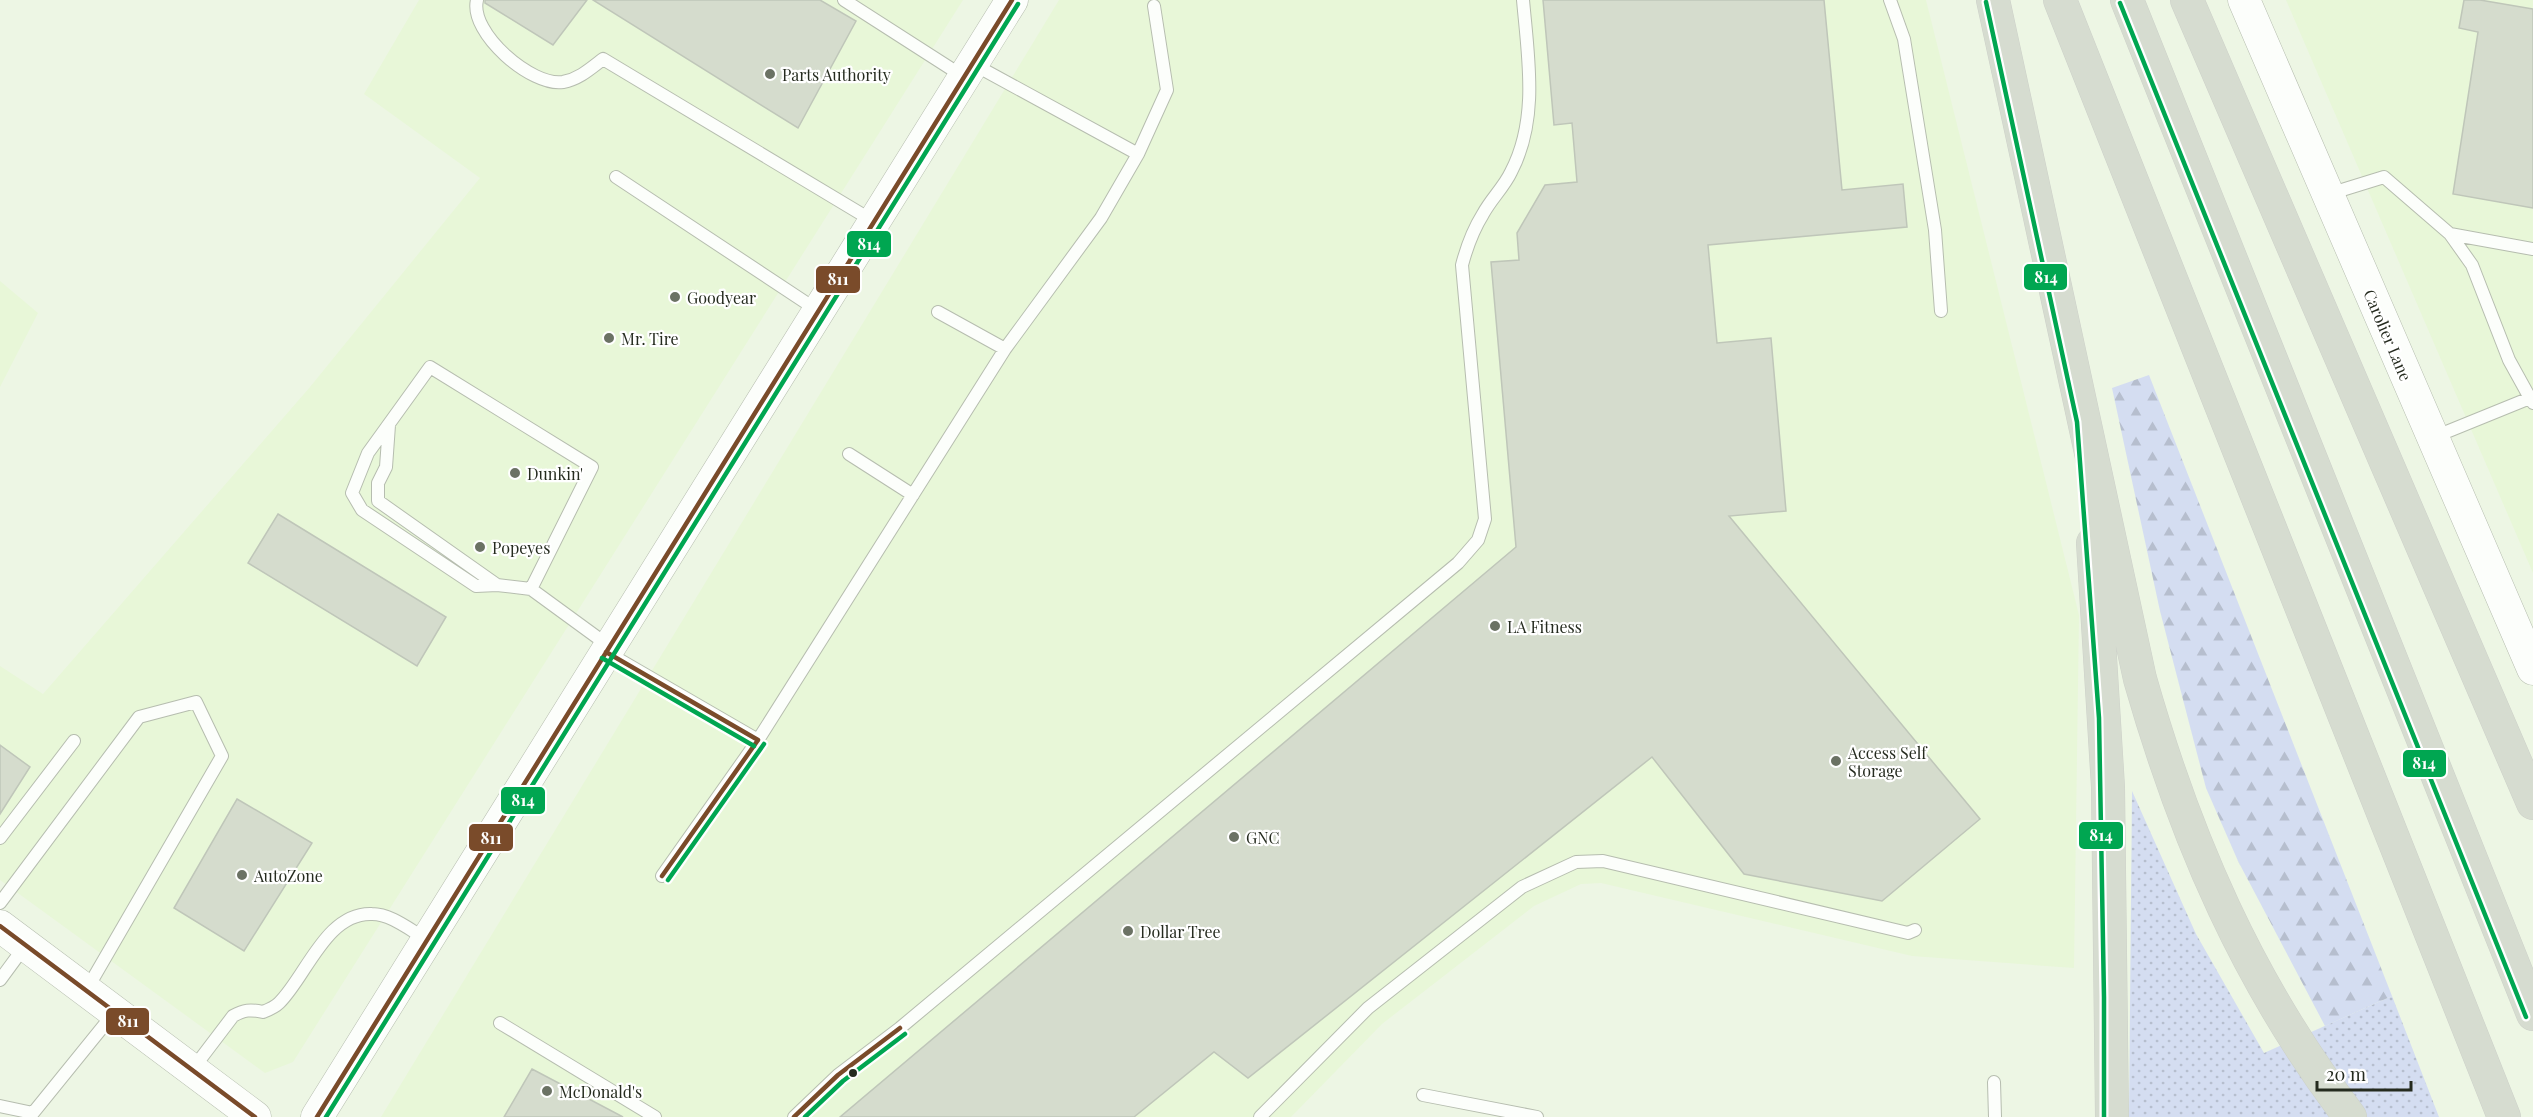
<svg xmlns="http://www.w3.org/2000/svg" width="2533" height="1117" viewBox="0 0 2533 1117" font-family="'Playfair Display',serif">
<defs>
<pattern id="grass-dots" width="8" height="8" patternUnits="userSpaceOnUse" patternTransform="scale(1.5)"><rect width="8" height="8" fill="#d4ddf1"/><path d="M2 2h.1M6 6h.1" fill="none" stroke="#b6bece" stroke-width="1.8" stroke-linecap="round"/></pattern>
<pattern id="forest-firs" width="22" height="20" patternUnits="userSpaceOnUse" patternTransform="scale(1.5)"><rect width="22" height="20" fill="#d4ddf1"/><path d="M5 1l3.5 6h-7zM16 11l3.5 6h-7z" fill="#b6bece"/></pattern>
</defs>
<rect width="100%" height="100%" fill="#edf6e4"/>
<path fill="#e8f7d8" d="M 419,0 L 963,0 L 293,1062 L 265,1073 L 0,880 L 0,666 L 43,694 L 310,387 L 480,178 L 364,94 Z
M 1059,0 L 1926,0 L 2079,615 L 2074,968 L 1912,956 L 1601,883 L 1581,884 L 1534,906 L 1382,1024 L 1291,1117 L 381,1117 Z
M 2286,0 L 2533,0 L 2533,573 Z
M 0,281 L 38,313 L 0,387 Z"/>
<path fill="url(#grass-dots)" d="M 2132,791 L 2196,934 L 2264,1053 L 2392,996 L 2439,1117 L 2129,1117 Z"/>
<path fill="url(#forest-firs)" d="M 2149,375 L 2392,996 L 2325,1026 L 2238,861 L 2206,788 L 2160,611 L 2112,388 Z"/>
<path fill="#d5dccd" stroke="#bfc6b9" stroke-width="1.5" d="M 485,0 L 587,0 L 553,45 L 485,3 Z
M 593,0 L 820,0 L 856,21 L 798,128 Z
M 1543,0 L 1824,0 L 1842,190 L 1903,184 L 1907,227 L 1708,245 L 1717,343 L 1771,338 L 1786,511 L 1729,516 L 1980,819 L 1882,901 L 1744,874 L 1652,757 L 1248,1078 L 1214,1052 L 1134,1117 L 840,1117 L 1516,547 L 1491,262 L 1519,260 L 1517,233 L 1545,185 L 1577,182 L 1572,123 L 1554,125 Z
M 2464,0 L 2480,0 L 2533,9 L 2533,208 L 2453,194 L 2478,32 L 2459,28 Z
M 278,514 L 446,617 L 417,666 L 248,563 Z
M 0,745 L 30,767 L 0,814 Z
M 237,799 L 312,843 L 244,951 L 174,908 Z
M 532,1069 L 623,1117 L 504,1117 Z"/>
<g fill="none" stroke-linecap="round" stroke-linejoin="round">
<defs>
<path id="service" d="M 477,0 C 469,33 532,87 563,82 C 579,79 590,69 603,59 L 873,221
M 844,0 L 964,77
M 1890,0 L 1904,39 L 1935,230 L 1941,311
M 973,64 L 1138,154
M 616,177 L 817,310
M 2329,194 L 2384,177 L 2450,234
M 2533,249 L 2450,234 L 2472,265 L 2509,360 L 2530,398 L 2533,397
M 938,312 L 1005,349
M 389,425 L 386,467 L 378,483 L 378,501 L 497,585
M 2434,437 L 2530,398 L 2533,403
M 849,454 L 913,495
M 531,589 L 592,467 L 430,367 L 368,453 L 352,493 L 362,510 L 476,586 L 497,585 L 531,589 L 609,646
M 606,652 L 758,740
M 0,838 L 74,741
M 662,876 L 758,740 L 1005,349 L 1101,218 L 1138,154 L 1167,90 L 1154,6
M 0,903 L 139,717 L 196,702 L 222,756 L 87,989
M 0,980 L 25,946
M 500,1023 L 655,1117
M 192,1070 L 233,1016 C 244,1010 250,1009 263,1012 C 268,1010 275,1007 279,1003 C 306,977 326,912 372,914 C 391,914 410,930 426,939
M 1994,1082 L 1995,1117
M 1423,1095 L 1537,1117
M 0,1106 L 33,1113 L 114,1013
M 794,1117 L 838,1075 L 900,1028 L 1458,563 L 1478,540 L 1485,519 L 1462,265 C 1467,246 1473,230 1483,214 C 1491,199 1504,187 1511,172 C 1539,119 1528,57 1523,0
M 1260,1117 L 1368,1008 L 1522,887 L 1576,862 L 1603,861 L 1908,933 L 1915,930"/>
<path id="tertiary" d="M 2244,0 L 2533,669
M 0,926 L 255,1117
M 317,1117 L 1012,0"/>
<path id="trunk" d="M 1993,0 L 2140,679 C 2186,840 2248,983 2350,1117
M 2060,0 L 2504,1117
M 2127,0 L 2533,1014
M 2187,0 L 2533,803
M 2093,543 L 2108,787 L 2112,1117"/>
</defs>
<use href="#service" stroke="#b6bdaf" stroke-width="14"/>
<use href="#tertiary" stroke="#b6bdaf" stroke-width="33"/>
<use href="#trunk" stroke="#cdd1c9" stroke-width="34"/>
<use href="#service" stroke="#fcfefb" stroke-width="12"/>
<use href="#tertiary" stroke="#fcfefb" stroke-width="32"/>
<use href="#trunk" stroke="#d6dcd0" stroke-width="33"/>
<defs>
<path id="bus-1" d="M 606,652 L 758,740
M 662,876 L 758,740
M 0,926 L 255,1117
M 317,1117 L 1012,0
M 794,1117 L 838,1075 L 900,1028"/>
<path id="bus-2" d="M 1986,2 L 2077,422 L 2099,718 L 2104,997 L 2104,1117
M 2120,3 L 2526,1017
M 602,658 L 754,746
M 668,880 L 764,744
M 326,1117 L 1018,4
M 805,1117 L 843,1081 L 905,1034"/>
</defs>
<use href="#bus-1" stroke="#fff" stroke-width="9"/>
<use href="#bus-2" stroke="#fff" stroke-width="9"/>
<use href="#bus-1" stroke="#7a4b2a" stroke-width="4.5"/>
<use href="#bus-2" stroke="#00a651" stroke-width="4.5"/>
</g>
<g fill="#6b7264" stroke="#fff" stroke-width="2">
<circle cx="770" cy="74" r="6"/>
<circle cx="675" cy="297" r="6"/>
<circle cx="609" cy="338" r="6"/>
<circle cx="515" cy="473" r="6"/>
<circle cx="480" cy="547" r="6"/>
<circle cx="1495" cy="626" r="6"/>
<circle cx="1836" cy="761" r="6"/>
<circle cx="1234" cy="837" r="6"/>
<circle cx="242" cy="875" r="6"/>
<circle cx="1128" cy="931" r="6"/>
<circle cx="547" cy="1091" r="6"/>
</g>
<circle fill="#252b1f" stroke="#fff" stroke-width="2" cx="853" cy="1073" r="5"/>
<g text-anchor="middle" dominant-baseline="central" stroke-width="4.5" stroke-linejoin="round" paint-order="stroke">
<g font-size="16" fill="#252b1f" stroke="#fff" text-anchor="start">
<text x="782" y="74">Parts Authority</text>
<text x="687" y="297">Goodyear</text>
<text x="621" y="338">Mr. Tire</text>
<text x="527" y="473">Dunkin'</text>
<text x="492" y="547">Popeyes</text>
<text x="1507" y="626">LA Fitness</text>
<text x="1848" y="752">Access Self<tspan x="1848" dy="18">Storage</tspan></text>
<text x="1246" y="837">GNC</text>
<text x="254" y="875">AutoZone</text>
<text x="1140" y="931">Dollar Tree</text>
<text x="559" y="1091">McDonald's</text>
</g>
<g font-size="16" fill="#252b1f" stroke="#fff">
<text transform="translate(2388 335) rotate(67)">Carolier Lane</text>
</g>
</g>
<g stroke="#fff" stroke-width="2">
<rect x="846" y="230" width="46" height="28" rx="6" fill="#00a651"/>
<rect x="2023" y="263" width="45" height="28" rx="6" fill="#00a651"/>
<rect x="815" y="265" width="46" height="29" rx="6" fill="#7a4b2a"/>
<rect x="2402" y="749" width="45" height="29" rx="6" fill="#00a651"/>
<rect x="500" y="786" width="46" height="29" rx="6" fill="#00a651"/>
<rect x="2078" y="821" width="46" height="29" rx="6" fill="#00a651"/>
<rect x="468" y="823" width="46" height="29" rx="6" fill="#7a4b2a"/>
<rect x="105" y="1007" width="45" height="29" rx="6" fill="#7a4b2a"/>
</g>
<g font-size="16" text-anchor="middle" font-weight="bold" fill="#fff">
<text x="869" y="250">814</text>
<text x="2046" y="283">814</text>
<text x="838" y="285">811</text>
<text x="2424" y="769">814</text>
<text x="523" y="806">814</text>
<text x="2101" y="841">814</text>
<text x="491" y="844">811</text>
<text x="128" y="1027">811</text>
</g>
<path d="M2317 1081v9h94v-9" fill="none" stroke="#252b1f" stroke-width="3"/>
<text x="2326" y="1081" font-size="18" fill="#252b1f" stroke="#ffffff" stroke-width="4.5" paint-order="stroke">20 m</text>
</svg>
